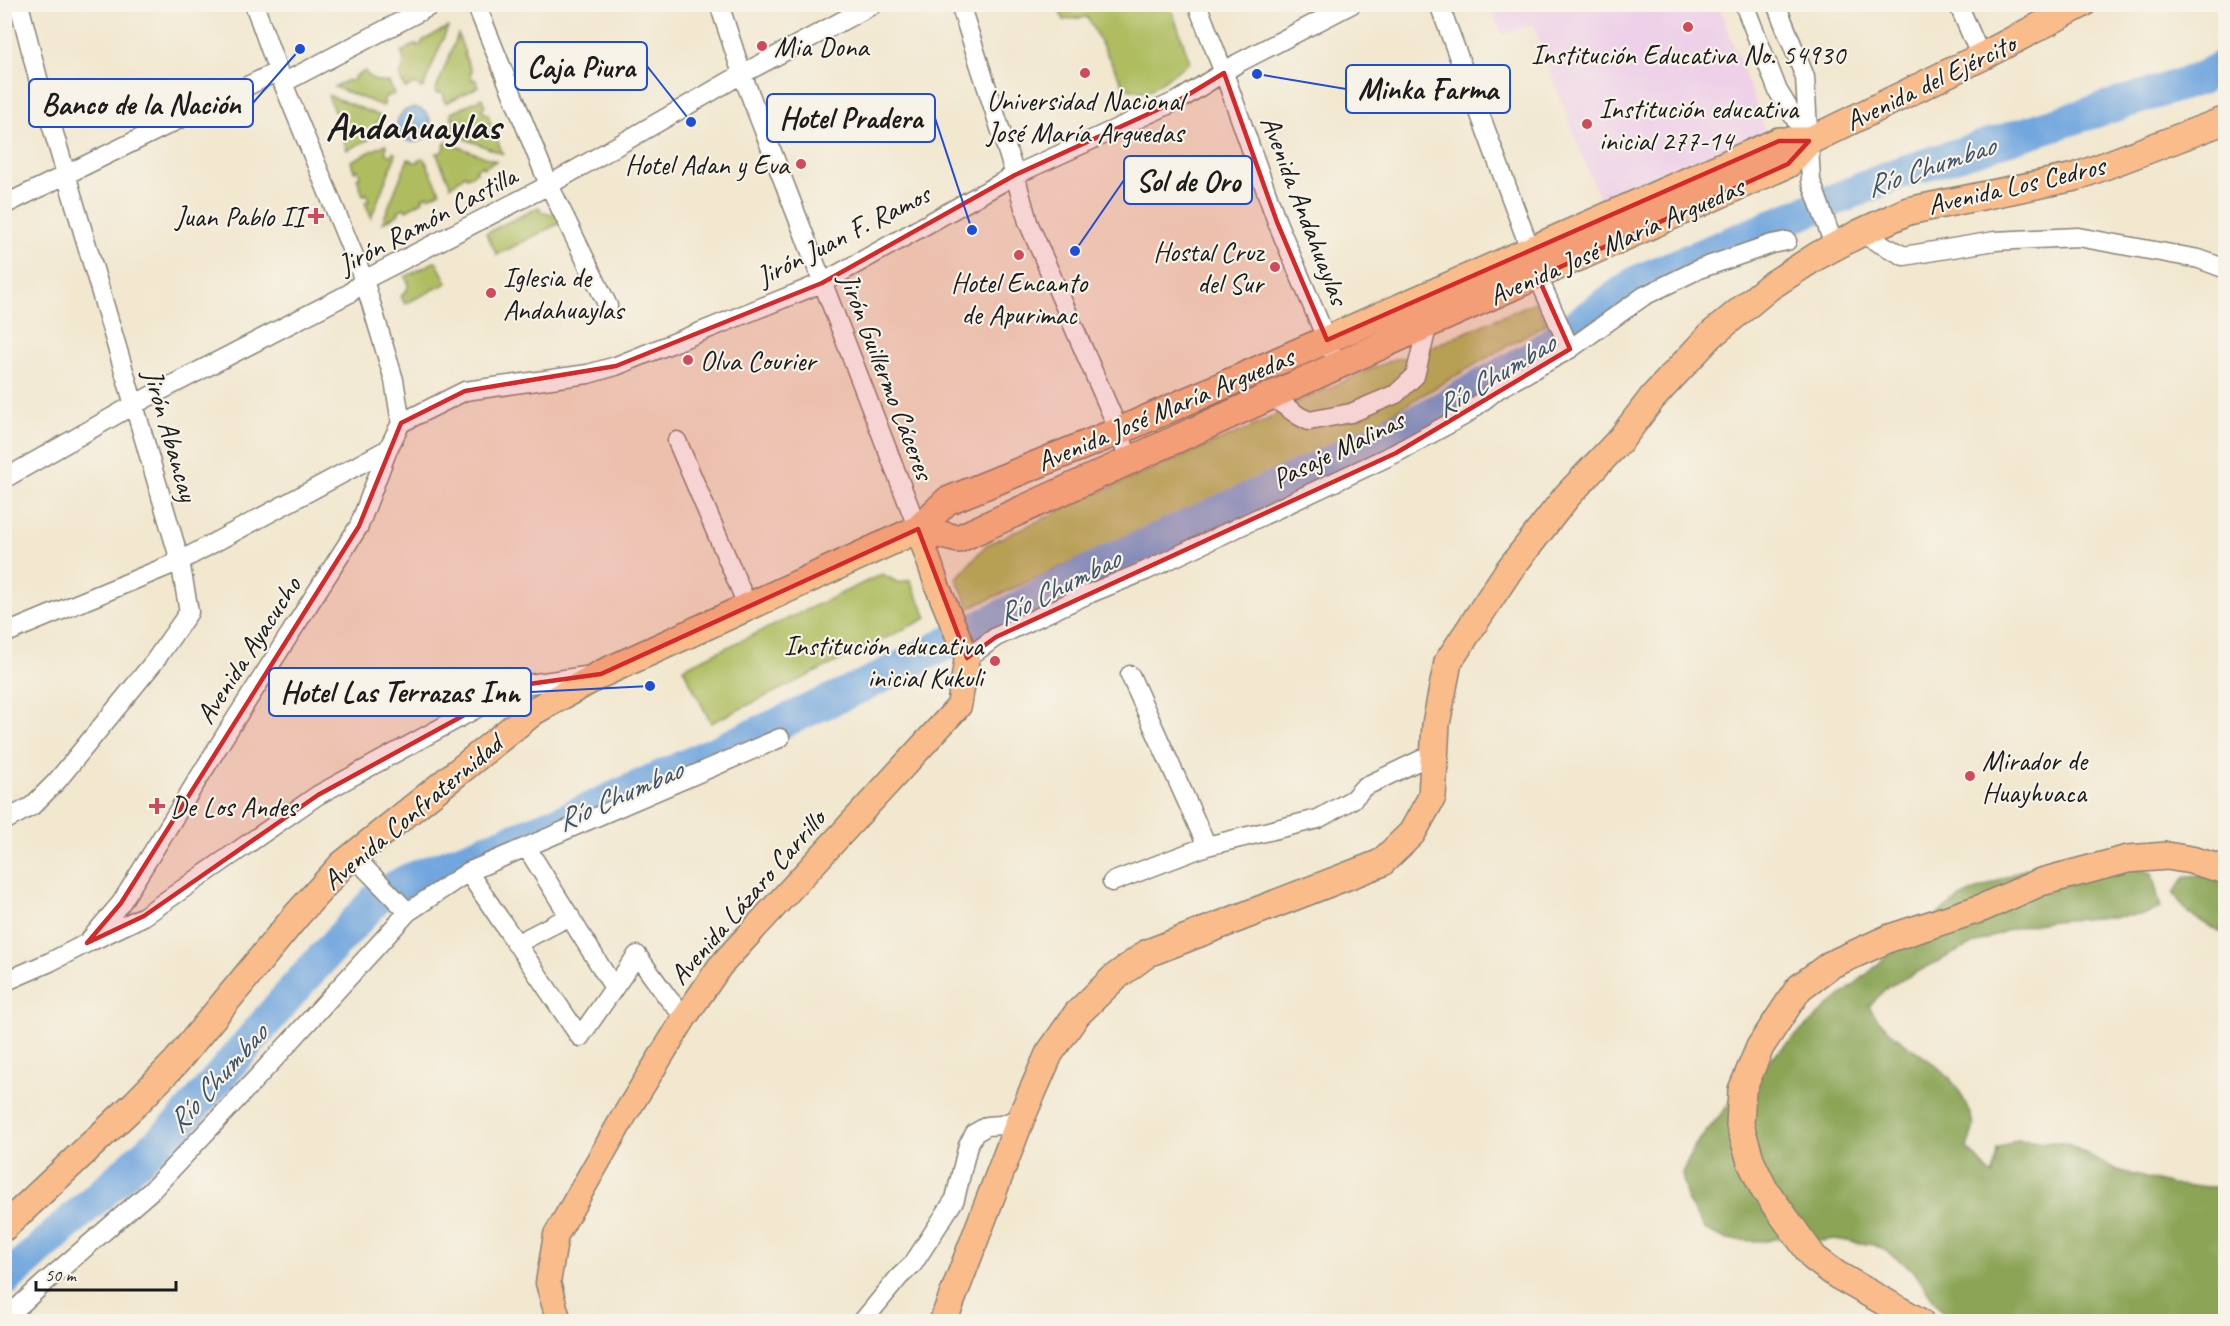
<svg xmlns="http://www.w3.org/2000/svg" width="2230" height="1326" viewBox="0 0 2230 1326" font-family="Caveat,sans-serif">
<rect width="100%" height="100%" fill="#f7f3e8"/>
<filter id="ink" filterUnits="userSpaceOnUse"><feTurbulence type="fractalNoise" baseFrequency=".0167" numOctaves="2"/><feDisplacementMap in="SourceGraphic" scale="12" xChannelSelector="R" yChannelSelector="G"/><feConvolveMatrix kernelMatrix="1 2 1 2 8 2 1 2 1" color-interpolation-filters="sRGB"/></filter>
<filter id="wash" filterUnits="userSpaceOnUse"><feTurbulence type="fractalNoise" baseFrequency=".008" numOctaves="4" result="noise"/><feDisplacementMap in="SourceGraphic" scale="24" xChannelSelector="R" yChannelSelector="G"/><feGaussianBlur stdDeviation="1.35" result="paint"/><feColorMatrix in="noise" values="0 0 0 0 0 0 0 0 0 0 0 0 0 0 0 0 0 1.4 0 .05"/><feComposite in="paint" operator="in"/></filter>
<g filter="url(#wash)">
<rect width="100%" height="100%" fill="#f2e7cf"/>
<path fill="#eed0e8" d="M 1489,5 L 1719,5 L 1767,135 L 1603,205 L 1584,161 L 1533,24 L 1502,35 Z"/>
<path fill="#afbd60" stroke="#666c3e" stroke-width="1.5" d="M 1057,5 L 1170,5 L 1190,62 L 1147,92 L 1125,88 L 1087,17 L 1064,20 Z
M 448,27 L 423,88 L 417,86 L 416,84 L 405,88 L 399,75 C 405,68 405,60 401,52 L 416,44 L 417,46 L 423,43 L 422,41 Z
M 458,34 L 465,53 L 464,54 L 472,72 L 470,73 L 472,80 L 475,79 L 478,87 L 446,103 L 443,99 L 445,96 L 440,92 L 438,94 L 435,92 Z
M 365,71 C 370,80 378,83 389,82 L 394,94 L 390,96 L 387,95 L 383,101 L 385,103 L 383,106 L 334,87 L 348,80 L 349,82 L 355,79 L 354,77 Z
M 328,95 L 380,116 L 379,121 L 376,122 L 376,129 L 379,129 L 380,134 L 347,150 L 343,138 L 345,137 L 343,130 L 340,131 L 336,119 L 339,117 L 336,111 L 334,112 Z
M 482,98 L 485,107 L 482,108 L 485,114 L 488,114 L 494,137 L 496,137 L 503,154 L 450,133 L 452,125 L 455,125 L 454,118 L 451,118 L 451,113 Z
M 446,142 L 496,161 L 483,168 L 482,166 L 476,169 L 477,172 L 467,177 L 465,175 L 451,186 L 436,153 L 440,153 L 445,148 L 444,146 Z
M 386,144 L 387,147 L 385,152 L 390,156 L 393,152 L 396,154 L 371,218 L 365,202 L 369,201 L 367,194 L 363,195 L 357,178 L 360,177 L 358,170 L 354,171 L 351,161 Z
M 424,158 L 440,192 L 429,197 L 428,195 L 422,198 L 423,201 L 406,210 L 404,208 L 398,211 L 399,214 L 382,223 L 408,159 L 412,160 L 413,162 L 419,162 L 419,159 Z
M 539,207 C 542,215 550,215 557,211 L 562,222 L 497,255 L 486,233 Z
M 436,261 L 447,283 L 405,304 L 401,296 C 408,291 411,284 405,277 Z
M 1535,302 L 1547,323 L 1359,432 L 970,608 L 956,579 L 986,545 L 1100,492 L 1265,421 L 1299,401 L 1394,359 L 1407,358 Z
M 882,574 L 899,583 L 910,580 L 927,618 L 711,723 L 683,668 Z"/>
<path fill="#8ba456" stroke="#546039" stroke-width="1.5" d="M 2078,855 L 2114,859 L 2152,873 L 2161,908 L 2142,915 L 2052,921 L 2010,929 L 1956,952 L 1888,987 L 1869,1006 C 1888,1042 1934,1054 1957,1088 C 1965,1099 1970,1113 1974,1126 L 1967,1148 L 1993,1176 L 1997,1150 L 2016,1140 L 2066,1143 L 2117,1170 L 2171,1185 L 2214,1187 L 2225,1185 L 2225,1321 L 1948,1321 L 1913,1270 L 1886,1251 L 1874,1245 L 1834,1239 L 1820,1241 L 1779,1238 L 1766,1241 L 1728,1240 L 1704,1229 L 1687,1200 L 1682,1174 L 1693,1148 L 1753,1075 L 1826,1008 L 1874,968 L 1908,935 L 1960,898 L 2028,867 L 2057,857 Z
M 2202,875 L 2225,881 L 2225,935 L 2189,914 L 2173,893 L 2186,876 Z"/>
<path fill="#71a6de" stroke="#46617d" stroke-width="1.5" d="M397 125a17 17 0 1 1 34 0a17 17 0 1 1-34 0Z"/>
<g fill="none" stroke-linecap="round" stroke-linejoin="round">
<path stroke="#71a6de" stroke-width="33" d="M 4,1281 L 181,1122 L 294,989 L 379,896 L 408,880 L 564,820 L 867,684 L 1119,556 L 1300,476 L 1430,414 L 1530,358 L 1638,281 L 1902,172 L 2199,79 L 2226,65"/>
</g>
</g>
<g filter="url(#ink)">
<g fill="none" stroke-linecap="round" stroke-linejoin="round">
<defs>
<path id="minor" d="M 476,4 L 549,185 L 608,306
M 719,4 L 742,74 L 918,529
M 960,4 L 1015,175 L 1028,222 L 1119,431 L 1129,461
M 1197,4 L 1224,73 L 1277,222 L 1331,350
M 1439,4 L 1530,249 L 1538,277 L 1570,349
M 1744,4 L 1778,91 L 1808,140
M 1776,4 L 1805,77 L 1811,181 L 1830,234 L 1841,243
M 1958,4 L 1981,57
M 283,83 L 434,4
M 4,205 L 278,71
M 1860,233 L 1904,256 L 1995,241 L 2078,237 L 2199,259 L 2226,269
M 1272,397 L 1299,416 L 1309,421 L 1351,413 L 1396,394 L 1415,376 L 1428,324
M 401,423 L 465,391 L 588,374 L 616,366 L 822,283 L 1015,175 L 1181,99 L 1238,63 L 1352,4
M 677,441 L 748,607
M 4,479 L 135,404 L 350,293 L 364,280 L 549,185 L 742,74 L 874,4
M 4,634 L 180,561 L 388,449
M 967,658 L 996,637 L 1086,595 L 1145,571 L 1396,453 L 1465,415 L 1498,389 L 1570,349 L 1644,296 L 1699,269 L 1772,244 L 1787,241
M 1130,675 L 1207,846
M 4,821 L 32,806 L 57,781 L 154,662 L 189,612 L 180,561 L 40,86 L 19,4
M 527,848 L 614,988
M 353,856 L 408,912
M 468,872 L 580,1037 L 637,955 L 668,998 L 685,1017
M 1112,882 L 1207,846 L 1318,819 L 1353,799 L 1364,787 L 1435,753
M 94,940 L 144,916 L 318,795 L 490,701 L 529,684 L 586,676
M 516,944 L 570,916
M 4,982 L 50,962 L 87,943 L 121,903 L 231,726 L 359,526 L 388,449 L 401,423 L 394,380 L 364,280 L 278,71 L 254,4
M 4,1320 L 42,1285 L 152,1190 L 278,1055 L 408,912 L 468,872 L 780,738
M 862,1322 L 899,1277 L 913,1264 L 955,1199 L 968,1145 L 975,1133 L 987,1126 L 1001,1125 L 1021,1118"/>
<path id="major" d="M 561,1322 L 558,1318 L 548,1283 L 556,1235 L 624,1116 L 685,1017 L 720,966 L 959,706 L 967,658 L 938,588 L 918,529"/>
<path id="highway" d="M 918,529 L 958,539 L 1428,324 L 1788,164 L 1809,141 L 1981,57 L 2082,4
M 4,1227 L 136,1103 L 176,1062 L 296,916 L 342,865 L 534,711 L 601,674 L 918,529 L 947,501 L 1119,431 L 1779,141 L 1809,141
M 943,1322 L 1021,1118 L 1049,1054 L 1077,1014 L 1114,978 L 1148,953 L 1381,863 L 1412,833 L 1432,797 L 1436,724 L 1448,662 L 1509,570 L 1567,496 L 1621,439 L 1653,397 L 1711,335 L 1769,287 L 1817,256 L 1860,233 L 1908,211 L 2075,177 L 2226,120
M 1920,1322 L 1837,1275 L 1814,1258 L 1764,1189 L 1751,1162 L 1740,1125 L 1742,1090 L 1760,1047 L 1799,988 L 1830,965 L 1890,938 L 1982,908 L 2041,882 L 2128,859 L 2167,856 L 2191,860 L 2226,870"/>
</defs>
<use href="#minor" stroke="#878276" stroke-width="21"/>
<use href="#major" stroke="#878276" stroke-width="27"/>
<use href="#highway" stroke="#878276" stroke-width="30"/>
<use href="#minor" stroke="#fff" stroke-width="18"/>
<use href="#major" stroke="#fabc8b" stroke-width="24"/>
<use href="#highway" stroke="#fabc8b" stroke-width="27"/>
</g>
</g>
<path fill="#d62828" fill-opacity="0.2" stroke="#d62828" stroke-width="4.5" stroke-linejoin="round" d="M 1224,73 L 1277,222 L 1327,340 L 1779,141 L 1809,141 L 1788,164 L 1538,277 L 1570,349 L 1396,453 L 996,637 L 967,658 L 918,529 L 601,674 L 529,684 L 490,701 L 318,795 L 144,916 L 87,943 L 121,903 L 359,526 L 401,423 L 465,391 L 616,366 L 822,283 L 1015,175 L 1181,99 Z"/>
<g fill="#d1495b" stroke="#f7f3e8" stroke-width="2">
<circle cx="1688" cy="27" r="6"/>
<circle cx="762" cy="46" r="6"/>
<circle cx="1085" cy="73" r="6"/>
<circle cx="1587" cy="124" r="6"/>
<circle cx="801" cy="164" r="6"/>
<path d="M313 207h6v6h6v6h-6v6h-6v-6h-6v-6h6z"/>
<circle cx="1019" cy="255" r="6"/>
<circle cx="1275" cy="267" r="6"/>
<circle cx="491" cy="293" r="6"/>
<circle cx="688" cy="360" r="6"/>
<circle cx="995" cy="661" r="6"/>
<circle cx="1970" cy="776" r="6"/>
<path d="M154 797h6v6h6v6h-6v6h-6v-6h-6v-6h6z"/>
</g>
<g text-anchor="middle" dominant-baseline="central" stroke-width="4.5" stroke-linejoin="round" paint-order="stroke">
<g font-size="28" fill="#1c1c1c" stroke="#f7f3e8" text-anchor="start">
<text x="774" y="46">Mia Dona</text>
<text x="1688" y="54" text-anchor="middle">Institución Educativa No. 54930</text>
<text x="1085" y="100" text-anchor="middle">Universidad Nacional<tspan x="1085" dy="32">José María Arguedas</tspan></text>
<text x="1599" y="108">Institución educativa<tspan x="1599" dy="32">inicial 277-14</tspan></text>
<text x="789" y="164" text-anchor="end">Hotel Adan y Eva</text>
<text x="304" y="216" text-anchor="end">Juan Pablo II</text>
<text x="1263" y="251" text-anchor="end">Hostal Cruz<tspan x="1263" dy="32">del Sur</tspan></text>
<text x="503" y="277">Iglesia de<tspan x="503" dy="32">Andahuaylas</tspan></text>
<text x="1019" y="282" text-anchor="middle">Hotel Encanto<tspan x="1019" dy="32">de Apurimac</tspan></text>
<text x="700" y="360">Olva Courier</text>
<text x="983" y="645" text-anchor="end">Institución educativa<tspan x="983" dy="32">inicial Kukuli</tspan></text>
<text x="1982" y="760">Mirador de<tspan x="1982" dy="32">Huayhuaca</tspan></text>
<text x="170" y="806">De Los Andes</text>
</g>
<g font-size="28" fill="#1c1c1c" stroke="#f7f3e8">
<text transform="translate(1930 82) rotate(-26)">Avenida del Ejército</text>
<text transform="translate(2016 185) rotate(-13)">Avenida Los Cedros</text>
<text transform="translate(1305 210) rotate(69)">Avenida Andahuaylas</text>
<text transform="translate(427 220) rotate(-28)">Jirón Ramón Castilla</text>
<text transform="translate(843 235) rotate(-27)">Jirón Juan F. Ramos</text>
<text transform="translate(1616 241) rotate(-24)">Avenida José María Arguedas</text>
<text transform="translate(887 376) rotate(69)">Jirón Guillermo Cáceres</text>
<text transform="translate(1165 409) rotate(-23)">Avenida José María Arguedas</text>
<text transform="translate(171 435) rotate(74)">Jirón Abancay</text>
<text transform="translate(1338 449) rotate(-26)">Pasaje Malinas</text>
<text transform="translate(248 650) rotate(-57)">Avenida Ayacucho</text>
<text transform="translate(412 812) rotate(-40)">Avenida Confraternidad</text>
<text transform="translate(747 897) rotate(-49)">Avenida Lázaro Carrillo</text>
</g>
<g font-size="30" font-style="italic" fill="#3e536a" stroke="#f7f3e8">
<text transform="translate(1930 166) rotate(-19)">Río Chumbao</text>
<text transform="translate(1495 375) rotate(-31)">Río Chumbao</text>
<text transform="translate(1058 587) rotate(-27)">Río Chumbao</text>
<text transform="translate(619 795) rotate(-24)">Río Chumbao</text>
<text transform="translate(217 1078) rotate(-48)">Río Chumbao</text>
</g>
<g font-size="40" font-weight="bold" fill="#1c1c1c" stroke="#f7f3e8">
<text x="413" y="126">Andahuaylas</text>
</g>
</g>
<path fill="none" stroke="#1d4ed8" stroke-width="2" d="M691 122L647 66M1257 74L1346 89M300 49L253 103M972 230L935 118M1075 251L1124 180M650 686L531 692"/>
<g fill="#1d4ed8" stroke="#f7f3e8" stroke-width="2">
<circle cx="691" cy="122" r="6"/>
<circle cx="1257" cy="74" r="6"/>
<circle cx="300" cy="49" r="6"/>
<circle cx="972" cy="230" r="6"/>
<circle cx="1075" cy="251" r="6"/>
<circle cx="650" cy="686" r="6"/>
</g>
<g fill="#f7f3e8" stroke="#1d4ed8" stroke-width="2">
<rect x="515" y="42" width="132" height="48" rx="6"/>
<rect x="1346" y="65" width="164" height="48" rx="6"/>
<rect x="29" y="79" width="224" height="48" rx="6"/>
<rect x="767" y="94" width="168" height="48" rx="6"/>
<rect x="1124" y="156" width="128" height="48" rx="6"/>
<rect x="269" y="668" width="262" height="48" rx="6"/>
</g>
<g font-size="30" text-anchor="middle" font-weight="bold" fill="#1c1c1c">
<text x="581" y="77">Caja Piura</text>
<text x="1428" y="99">Minka Farma</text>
<text x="141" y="114">Banco de la Nación</text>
<text x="851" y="128">Hotel Pradera</text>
<text x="1188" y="191">Sol de Oro</text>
<text x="400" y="702">Hotel Las Terrazas Inn</text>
</g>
<rect width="2230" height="1326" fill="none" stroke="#f7f3e8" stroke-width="24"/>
<path d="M36 1281v9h140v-9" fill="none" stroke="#1c1c1c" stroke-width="3"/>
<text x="45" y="1281" font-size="18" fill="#1c1c1c" stroke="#f7f3e8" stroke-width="4.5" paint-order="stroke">50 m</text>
</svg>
